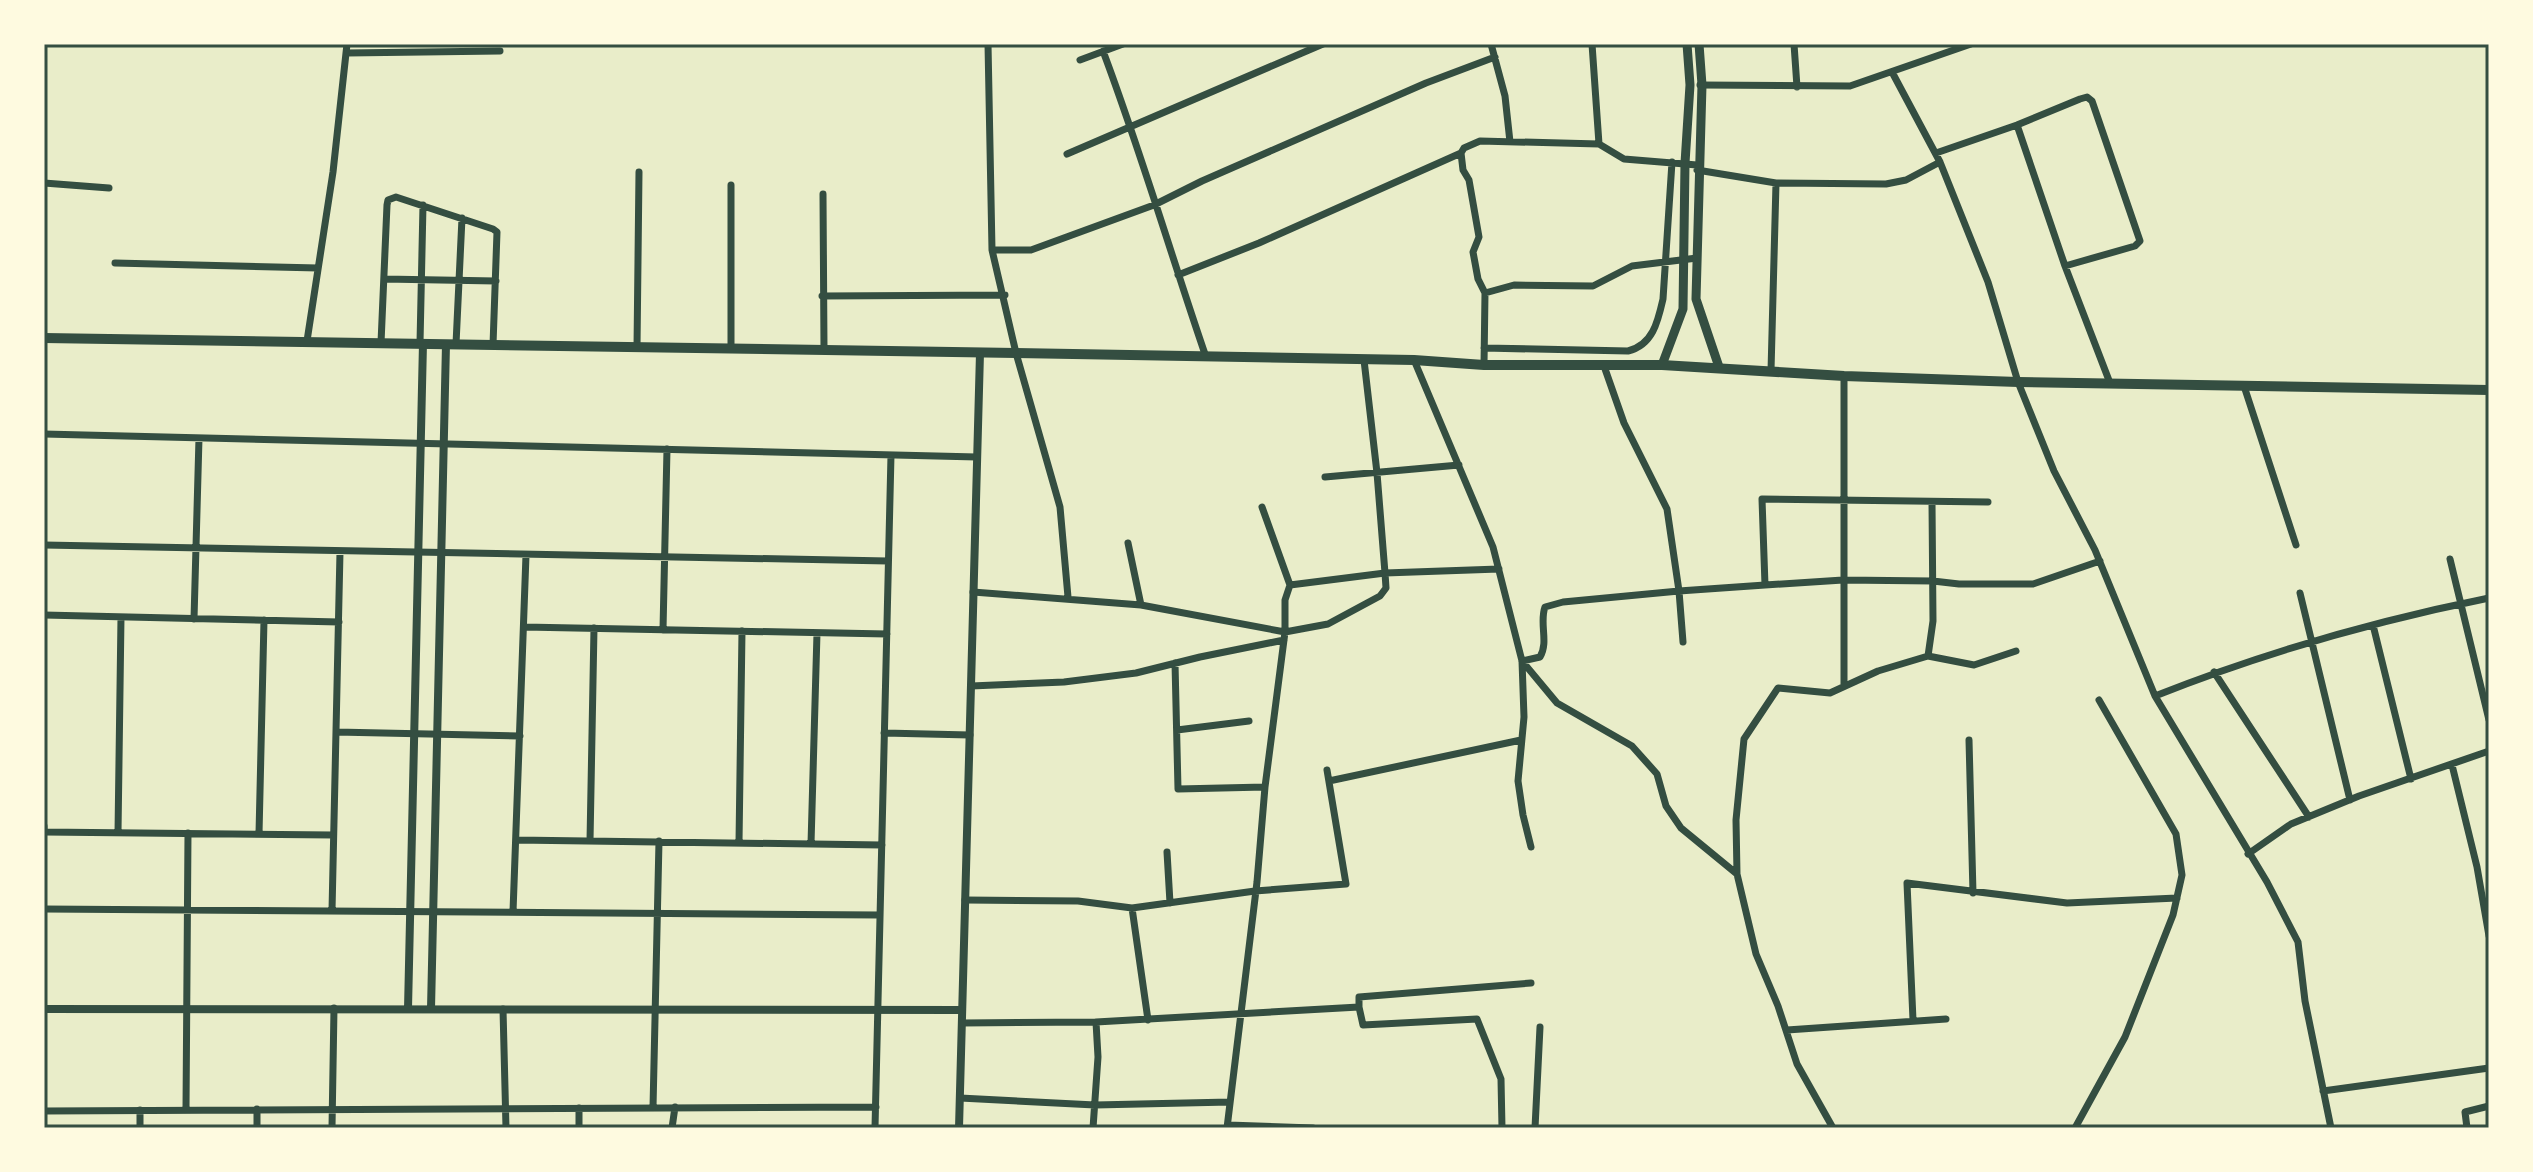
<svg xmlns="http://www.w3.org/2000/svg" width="2533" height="1172" viewBox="0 0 2533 1172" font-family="'Nunito Sans',sans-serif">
<rect width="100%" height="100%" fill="#e9edc9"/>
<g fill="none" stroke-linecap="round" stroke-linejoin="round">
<path stroke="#344e41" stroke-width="7" d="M 988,44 L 992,250 L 1016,353 L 1060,507 L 1068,597
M 1491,44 L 1505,96 L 1510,142
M 1592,44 L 1599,144
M 1794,44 L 1797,87
M 1103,51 C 1141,152 1171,255 1206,357
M 347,53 L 500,51
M 1080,60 L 1123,44
M 1892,72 L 1940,162 L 1988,282 L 2018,382 L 2054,471 L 2095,550 L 2155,696 L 2267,882 L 2298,942 L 2305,1001 L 2331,1128
M 1700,85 L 1850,86 L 1971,44
M 2017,125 L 2065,266 L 2110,383
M 1936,153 L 2017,125 L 2080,99 L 2087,97 L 2092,101 L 2140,241 L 2135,246 L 2065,266
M 1067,154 L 1323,44
M 1697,170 L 1776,183 L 1886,184 L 1906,180 L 1940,162
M 44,183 L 109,188
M 731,185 L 731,349
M 823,194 L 824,349
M 992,250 L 1031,250 L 1154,205 L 1202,181 L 1426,83 L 1495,57
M 115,263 L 318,268
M 1178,275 L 1259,243 L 1461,153
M 384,279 L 496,281
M 1485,293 L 1514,285 L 1593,286 L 1632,266 L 1697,258
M 822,296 L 1005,295
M 307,341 L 333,172 L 347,44
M 381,343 L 387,205 L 388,200 L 396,197 L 493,229 L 497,232 L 493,345
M 420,343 L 423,205
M 456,344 L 462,218
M 637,348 L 639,172
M 1484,348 L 1628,351 C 1653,345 1658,321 1663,299 L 1672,162
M 1414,360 L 1493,547 L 1522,661 L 1524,717 L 1518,781 L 1523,815 L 1531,847
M 1484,365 L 1485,293 L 1478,279 L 1473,252 L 1479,237 L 1469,180 L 1463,170 L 1461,153 L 1464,148 L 1480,141 L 1599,144 L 1624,159 L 1697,165
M 1604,366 L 1624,423 L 1667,509 L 1679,591 L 1765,585 L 1762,499 L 1988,502
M 1771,371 L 1776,183
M 2244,386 L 2296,545
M 44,434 L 977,457
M 1325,477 L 1459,465
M 1128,543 L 1141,605
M 44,545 L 888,561
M 2450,559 L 2489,720
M 1290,585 L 1385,573 L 1499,569
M 1765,585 L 1843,580 L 1933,581 L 1959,584 L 2033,584 L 2100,561
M 973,592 L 1141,605 L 1285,632 L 1328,624 L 1380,596 L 1386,588 L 1385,573 L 1377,473 L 1364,360
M 2300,593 L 2350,800
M 44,615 L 339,622
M 194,619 L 199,438
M 2373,625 L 2411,779
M 524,627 L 887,634
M 663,630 L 667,449
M 1928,656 L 1933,621 L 1932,502
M 1522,661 L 1557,703 L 1632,746 L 1657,774 L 1666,806 L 1681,828 L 1737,874 L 1756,954 L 1778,1006 L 1797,1064 L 1833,1128
M 1522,661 L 1540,657 C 1549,642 1539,623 1545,607 L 1563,602 L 1679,591 L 1683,642
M 1175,663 L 1178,789 L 1265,787
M 2214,672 L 2309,817
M 971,686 L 1064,682 L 1136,673 L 1200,657 L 1284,640
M 1844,686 L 1844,376
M 2155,696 C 2263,653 2375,621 2489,598
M 1177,730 L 1249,721
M 336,732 L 520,736
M 884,733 L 970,735
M 1969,740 L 1973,893
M 2452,765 L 2477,867 L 2489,936
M 1329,781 L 1521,740
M 44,826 L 44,832 L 333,835
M 118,833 L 121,617
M 259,834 L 264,620
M 516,840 L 882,845
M 590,841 L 594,628
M 739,843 L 742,631
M 811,844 L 817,633
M 1167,852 L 1170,903
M 2248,854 L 2291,824 L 2359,796 L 2489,751
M 1737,874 L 1736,820 L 1744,739 L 1778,688 L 1830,693 L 1878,671 L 1928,656 L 1974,665 L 2016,651
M 965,900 L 1078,901 L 1132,908
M 44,909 L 880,915
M 332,911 L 340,552
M 513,912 L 526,555
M 1359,1007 L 1363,1025 L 1477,1019 L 1501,1079 L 1502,1128
M 503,1009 L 506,1128
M 1148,1020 L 1132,908 L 1255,891 L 1346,884 L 1327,770
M 1913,1020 L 1907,883 L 2067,903 L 2177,898
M 962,1023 L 1096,1022
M 1787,1030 L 1946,1019
M 2323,1091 L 2489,1068
M 960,1098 L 1095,1105 L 1230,1102
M 653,1108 L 659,841
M 140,1110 L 140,1128
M 186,1110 L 188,833
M 44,1111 L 876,1107
M 1228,1125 L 1313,1128
M 257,1128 L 257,1109
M 332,1128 L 334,1008
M 579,1128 L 579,1108
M 672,1128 L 675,1107
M 875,1128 L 891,455
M 1093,1128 L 1098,1057 L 1096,1022 L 1359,1007 L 1359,997 L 1531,983
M 1227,1128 L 1257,882 L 1265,787 L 1285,632 L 1285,600 L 1290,585 L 1262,507
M 1535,1128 L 1540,1027
M 2075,1128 L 2125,1037 L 2173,915 L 2182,875 L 2176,834 L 2099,700
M 2467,1128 L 2465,1112 L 2489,1106"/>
<path stroke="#344e41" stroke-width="8" d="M 44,1009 L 962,1010
M 408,1009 L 423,343
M 431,1009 L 446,344
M 959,1128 L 980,353"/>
<path stroke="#344e41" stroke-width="9" d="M 1699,44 L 1702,85 L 1696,299 L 1719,367
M 1662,365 L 1683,309 L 1685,163 L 1690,85 L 1687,44"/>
<path stroke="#344e41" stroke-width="10" d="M 44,338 L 1016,353 L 1414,360 L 1484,365 L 1662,365 L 1844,376 L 2018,382 L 2489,390"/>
</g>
<rect width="2533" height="1172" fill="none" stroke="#fefae0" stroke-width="92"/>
<rect x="46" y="46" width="2441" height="1080" fill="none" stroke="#344e41" stroke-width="3"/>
</svg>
